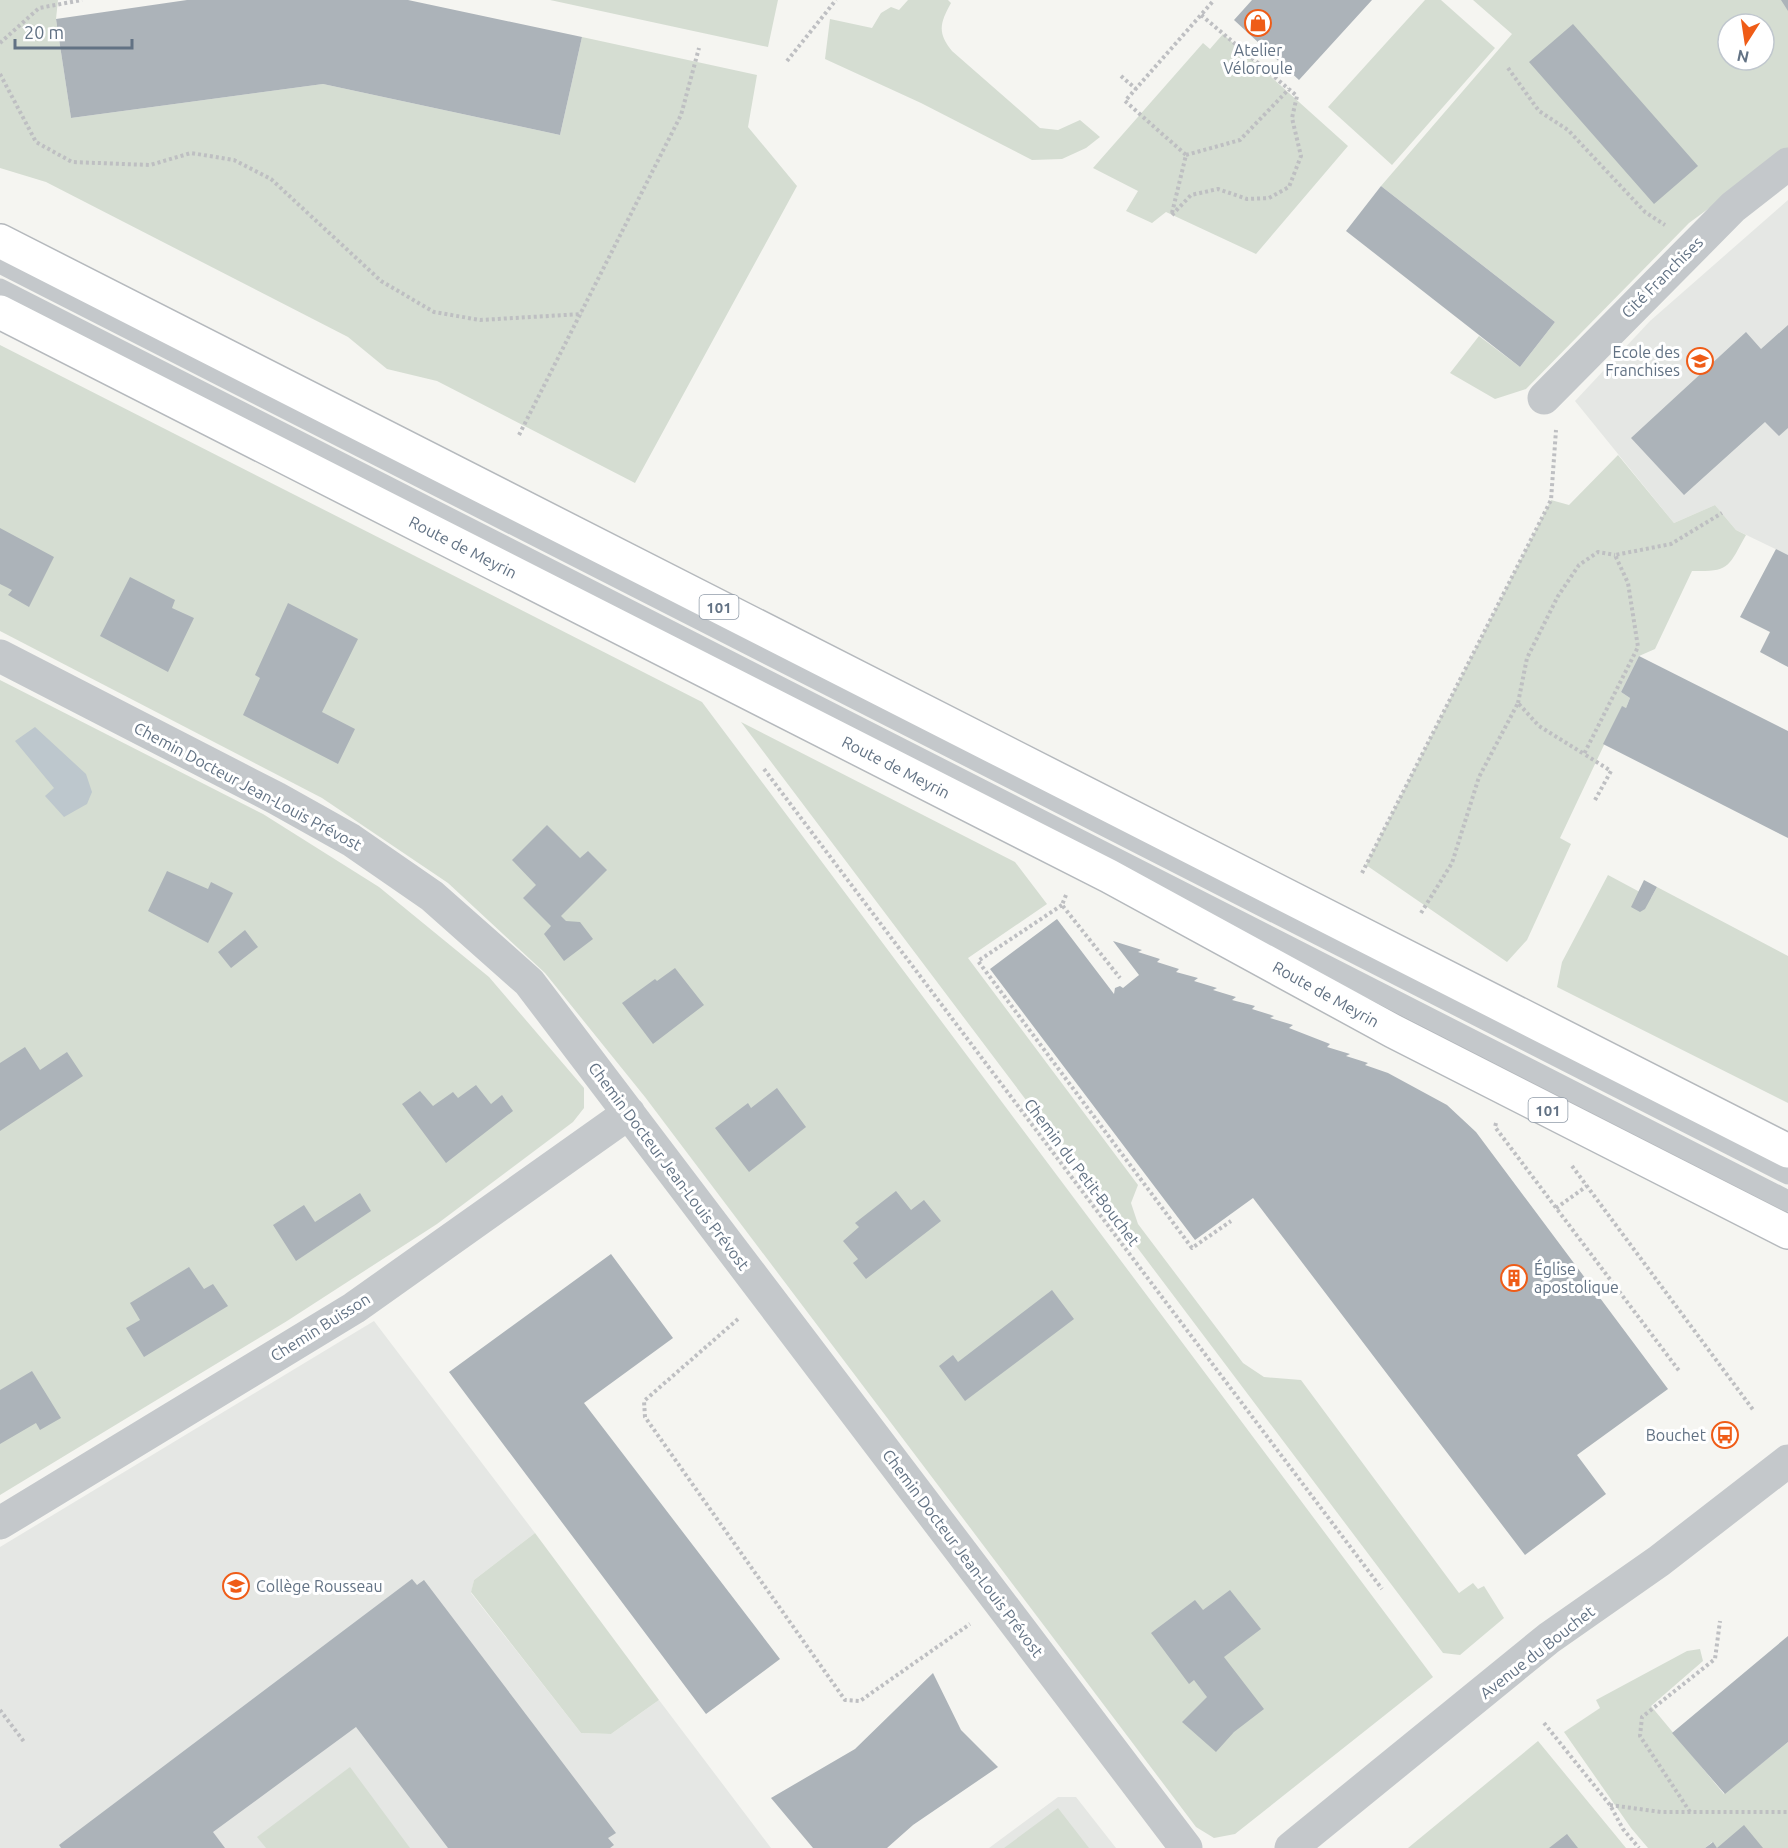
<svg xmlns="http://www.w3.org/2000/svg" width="1788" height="1848" viewBox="0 0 1788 1848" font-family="Ubuntu,sans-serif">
<rect width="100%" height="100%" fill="#f5f5f1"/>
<path fill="#e5e7e4" d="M 1788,200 L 1788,555 L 1736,530 L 1715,505 L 1674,523 L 1575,401 L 1650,321 Z
M 374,1321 L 535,1533 L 474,1580 L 471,1593 L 581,1733 L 611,1734 L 659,1700 L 771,1848 L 0,1848 L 0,1547 Z
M 1058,1797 L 1076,1797 L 1116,1848 L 989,1848 Z"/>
<path fill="#d5ddd2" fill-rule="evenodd" d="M 0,0 L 58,0 L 56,19 L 71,118 L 323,84 L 560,135 L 582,37 L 757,75 L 748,127 L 797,186 L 635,483 L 437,381 L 387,369 L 348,337 L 46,182 L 0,168 Z
M 550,0 L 778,0 L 768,47 Z
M 908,0 L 948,0 L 951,3 C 940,23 937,33 952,51 L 1040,128 L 1058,130 L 1080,120 L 1100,137 L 1086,148 L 1062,159 L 1032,160 L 921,103 L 825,59 L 830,19 L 872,28 L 881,13 L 891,7 L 899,10 Z
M 1425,0 L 1441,0 L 1495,48 L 1392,165 L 1328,107 Z
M 1473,0 L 1788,0 L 1788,150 L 1689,223 L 1526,389 L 1495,399 L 1450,373 L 1479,336 L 1520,367 L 1555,322 L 1381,186 L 1512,34 ZM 1728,24 L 1764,24 L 1764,60 L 1728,60 Z
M 1223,34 L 1348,146 L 1256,254 L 1166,212 L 1152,223 L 1126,211 L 1138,191 L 1093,168 L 1203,43 L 1210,49 Z
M 0,345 L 702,702 L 1433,1677 L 1235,1834 L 1214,1838 L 1196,1827 L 645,1097 L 545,973 L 448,883 L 322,798 L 0,631 Z
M 1618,455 L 1674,523 L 1715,505 L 1736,530 L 1746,535 C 1728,567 1730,572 1692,571 L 1655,649 L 1639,656 L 1621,692 L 1630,698 L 1626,708 L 1622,707 L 1560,838 L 1571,844 L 1527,940 L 1507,962 L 1366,865 L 1551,500 L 1569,505 Z
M 0,680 L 263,814 L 379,887 L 489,977 L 584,1088 L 584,1108 L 573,1122 L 437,1224 L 287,1321 L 0,1495 Z
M 741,722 L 1015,862 L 1047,904 L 968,958 L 1138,1185 L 1131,1203 L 1138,1224 L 1243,1363 L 1264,1377 L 1301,1380 L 1459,1593 L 1473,1583 L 1478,1589 L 1484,1586 L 1504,1618 L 1460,1655 L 1443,1653 Z
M 1608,875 L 1651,898 L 1657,887 L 1788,956 L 1788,1103 L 1557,987 L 1562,962 Z
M 535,1533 L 659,1700 L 611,1734 L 581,1733 L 471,1592 L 474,1580 Z
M 1700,1649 L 1703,1661 L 1651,1706 L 1724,1794 L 1788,1742 L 1788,1848 L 1717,1848 L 1712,1842 L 1705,1848 L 1648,1848 L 1631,1828 L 1564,1732 L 1600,1708 L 1596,1700 L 1687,1651 Z
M 1538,1741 L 1626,1848 L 1408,1848 Z
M 350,1767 L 410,1848 L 266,1848 L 257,1837 Z
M 1058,1808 L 1089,1848 L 1004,1848 Z"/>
<path fill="#bdc7cd" d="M 35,727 L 86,774 L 92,792 L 87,804 L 64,817 L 45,796 L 54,788 L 15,741 Z"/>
<path fill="#acb3b9" d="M 187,0 L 408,0 L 582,37 L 560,135 L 323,84 L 71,118 L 56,19 Z
M 1252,0 L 1372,0 L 1299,80 L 1234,20 Z
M 1781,0 L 1788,0 L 1788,11 Z
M 1573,24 L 1698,166 L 1654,204 L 1529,62 Z
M 1381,186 L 1555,322 L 1520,367 L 1346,231 Z
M 1788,325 L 1788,428 L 1779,436 L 1765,422 L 1684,495 L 1631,438 L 1746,332 L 1761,349 Z
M 0,528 L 54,557 L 29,607 L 8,595 L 12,590 L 0,584 Z
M 1776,549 L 1788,555 L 1788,667 L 1760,652 L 1770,632 L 1740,617 Z
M 130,577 L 175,600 L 172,608 L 194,618 L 168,672 L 100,636 Z
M 288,603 L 358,639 L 322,712 L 355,729 L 338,764 L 243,715 L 260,678 L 255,675 Z
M 1639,656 L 1788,731 L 1788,838 L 1603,744 L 1622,706 L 1626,708 L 1630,698 L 1621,692 Z
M 547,825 L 580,858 L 588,851 L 607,870 L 561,916 L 566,921 L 580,922 L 593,939 L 564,961 L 544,934 L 551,926 L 523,898 L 536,885 L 512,860 Z
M 167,871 L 208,889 L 211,882 L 233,893 L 208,943 L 148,911 Z
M 1644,880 L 1657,887 L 1645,909 L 1640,912 L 1631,907 Z
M 1057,919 L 1114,994 L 1115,988 L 1120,986 L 1123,988 L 1139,975 L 1113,941 L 1142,950 L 1138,952 L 1160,959 L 1157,962 L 1179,969 L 1176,972 L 1198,978 L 1194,981 L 1217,988 L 1213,990 L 1236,997 L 1232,1000 L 1255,1006 L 1252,1009 L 1274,1016 L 1270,1018 L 1293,1025 L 1289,1028 L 1330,1044 L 1327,1047 L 1350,1054 L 1346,1056 L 1368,1063 L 1365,1065 L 1388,1073 L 1447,1105 L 1476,1132 L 1668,1389 L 1577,1455 L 1606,1494 L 1525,1555 L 1253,1198 L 1195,1240 L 990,969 Z
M 245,930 L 258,947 L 231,968 L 218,952 Z
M 675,968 L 704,1005 L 653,1044 L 622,1003 L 655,979 L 657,981 Z
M 25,1047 L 40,1070 L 67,1052 L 83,1076 L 0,1131 L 0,1063 Z
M 476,1085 L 491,1104 L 502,1095 L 513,1111 L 446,1163 L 402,1104 L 420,1091 L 433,1106 L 453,1092 L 458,1098 Z
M 777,1088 L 806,1127 L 749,1172 L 715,1128 L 748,1103 L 751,1108 Z
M 896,1191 L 911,1210 L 924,1200 L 941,1221 L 866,1279 L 853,1263 L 858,1259 L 843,1241 L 859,1227 L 855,1223 Z
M 360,1193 L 371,1211 L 296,1261 L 273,1225 L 304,1205 L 315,1222 Z
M 611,1254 L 673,1338 L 584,1403 L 780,1659 L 706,1714 L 449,1372 Z
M 189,1267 L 204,1289 L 213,1284 L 228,1306 L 144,1357 L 126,1328 L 140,1320 L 130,1303 Z
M 1052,1290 L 1074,1319 L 965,1401 L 939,1366 L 953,1355 L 958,1362 Z
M 32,1371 L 61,1418 L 40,1430 L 36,1423 L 0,1444 L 0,1390 Z
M 412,1579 L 417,1585 L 424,1580 L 616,1833 L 608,1838 L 614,1845 L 610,1848 L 448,1848 L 356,1727 L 213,1832 L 225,1848 L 61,1848 L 59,1845 Z
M 1230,1590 L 1261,1629 L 1224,1657 L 1264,1709 L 1234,1732 L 1216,1752 L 1182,1722 L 1207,1697 L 1194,1680 L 1189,1684 L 1151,1633 L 1195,1600 L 1203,1610 Z
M 1788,1636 L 1788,1742 L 1725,1794 L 1672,1733 Z
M 933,1673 L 961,1730 L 998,1767 L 913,1825 L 887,1848 L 813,1848 L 771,1798 L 855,1749 Z
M 1744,1825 L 1763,1848 L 1717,1848 Z
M 1567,1834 L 1578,1848 L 1549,1848 Z
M 1713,1842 L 1717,1848 L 1705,1848 Z"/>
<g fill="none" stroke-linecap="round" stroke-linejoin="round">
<defs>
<path id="primary" d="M 0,241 L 1788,1151
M 0,312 L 1109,876 L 1393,1031 L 1788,1232"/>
</defs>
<use href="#primary" stroke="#b5b9bd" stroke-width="36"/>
<path stroke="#bebfc2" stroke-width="4" stroke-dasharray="3 3" stroke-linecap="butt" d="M 0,43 L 39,8 L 82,0
M 787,61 L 836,0
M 1508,68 L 1539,111 L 1568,130 L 1645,212 L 1665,225
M 0,74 L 36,142 L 72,162 L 150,165 L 191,153 L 234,160 L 271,179 L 381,281 L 434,312 L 480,320 L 582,314
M 1121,76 L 1136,89
M 1186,155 L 1240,140 L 1289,89
M 1172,213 L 1186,155 L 1125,101 L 1214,0
M 1172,215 L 1191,195 L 1218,189 L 1247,199 L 1269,198 L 1289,187 L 1301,156 L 1292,118 L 1297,96 L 1201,15
M 519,435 L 681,115 L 699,48
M 1518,703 L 1527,658 L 1558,596 L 1579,565 L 1598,552 L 1615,555
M 764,769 L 1382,1589
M 1595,800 L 1611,771 L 1584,754 L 1638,647 L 1628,583 L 1615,555 L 1671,544 L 1722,513
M 1362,873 L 1551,500 L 1556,430
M 1066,895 L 1062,905 L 1120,978
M 1062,905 L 978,961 L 1192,1248 L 1231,1221
M 1421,913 L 1452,863 L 1479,777 L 1518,703 L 1539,726 L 1584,754
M 1496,1123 L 1495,1127 L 1680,1372
M 1572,1166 L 1754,1411
M 1556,1208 L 1587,1186
M 738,1319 L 644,1401 L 645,1417 L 845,1700 L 860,1701 L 970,1624
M 0,1710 L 25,1743
M 1544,1723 L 1610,1805 L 1623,1829 L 1639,1848
M 1610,1805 L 1661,1812 L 1788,1812
M 1690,1812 L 1640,1736 L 1642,1717 L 1715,1659 L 1720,1621"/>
<path stroke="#c4c8cb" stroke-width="21" d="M 0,263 L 1788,1174
M 0,289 L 1788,1201"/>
<path stroke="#c4c8cb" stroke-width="33" d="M 1544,398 L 1733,207 L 1788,164
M 0,656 L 276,798 L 351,840 L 432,896 L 529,982 L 1186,1848
M 0,1523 L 354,1308 L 629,1113"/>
<path stroke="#c4c8cb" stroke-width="33" d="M 1291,1848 L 1549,1638 L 1659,1561 L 1788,1461"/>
<use href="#primary" stroke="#fff" stroke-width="33"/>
</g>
<defs>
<symbol id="shop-ring" viewBox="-11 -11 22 22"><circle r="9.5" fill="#fff" stroke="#ef5c17" stroke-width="1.5"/><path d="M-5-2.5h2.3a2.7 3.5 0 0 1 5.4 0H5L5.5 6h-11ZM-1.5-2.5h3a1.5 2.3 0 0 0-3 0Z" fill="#ef5c17"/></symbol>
<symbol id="school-ring" viewBox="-11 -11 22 22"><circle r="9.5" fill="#fff" stroke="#ef5c17" stroke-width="1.5"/><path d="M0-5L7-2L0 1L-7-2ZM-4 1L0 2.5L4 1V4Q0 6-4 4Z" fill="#ef5c17"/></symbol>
<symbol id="building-ring" viewBox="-11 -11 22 22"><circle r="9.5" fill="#fff" stroke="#ef5c17" stroke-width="1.5"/><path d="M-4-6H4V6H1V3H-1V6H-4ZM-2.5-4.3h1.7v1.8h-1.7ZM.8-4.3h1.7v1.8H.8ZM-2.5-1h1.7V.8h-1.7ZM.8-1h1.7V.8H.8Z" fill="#ef5c17"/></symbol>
<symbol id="bus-ring" viewBox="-11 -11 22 22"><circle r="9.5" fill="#fff" stroke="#ef5c17" stroke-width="1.5"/><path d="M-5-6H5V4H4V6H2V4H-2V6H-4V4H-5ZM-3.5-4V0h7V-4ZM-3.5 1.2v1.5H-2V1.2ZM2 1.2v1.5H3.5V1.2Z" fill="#ef5c17"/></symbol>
</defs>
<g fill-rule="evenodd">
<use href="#shop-ring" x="1243" y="8" width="30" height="30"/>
<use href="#school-ring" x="1685" y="346" width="30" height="30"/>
<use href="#building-ring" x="1499" y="1263" width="30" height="30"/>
<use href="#bus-ring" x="1710" y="1420" width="30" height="30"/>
<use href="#school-ring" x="221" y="1571" width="30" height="30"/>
</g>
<g text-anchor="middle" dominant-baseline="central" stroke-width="6" stroke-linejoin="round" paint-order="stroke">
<g fill="#fff" stroke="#919ca9" stroke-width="1.5">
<rect x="699.5" y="595" width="39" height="24" rx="4.5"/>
<rect x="1528.5" y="1098" width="39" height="24" rx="4.5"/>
</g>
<g font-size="15" font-weight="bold" fill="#627284">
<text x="719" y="607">101</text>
<text x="1548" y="1110">101</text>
</g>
<g font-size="16" fill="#627284" stroke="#fff" text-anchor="end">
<text x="1258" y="50" text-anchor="middle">Atelier<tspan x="1258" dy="18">Véloroule</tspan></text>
<text x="1680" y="352">Ecole des<tspan x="1680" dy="18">Franchises</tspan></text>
<text x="1534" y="1269" text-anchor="start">Église<tspan x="1534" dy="18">apostolique</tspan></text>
<text x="1706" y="1435">Bouchet</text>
<text x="256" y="1586" text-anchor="start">Collège Rousseau</text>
</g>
<g font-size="16" fill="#627284" stroke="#fff">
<text transform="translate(1662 277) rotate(-45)">Cité Franchises</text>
<text transform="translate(463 547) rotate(27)">Route de Meyrin</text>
<text transform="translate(896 767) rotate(27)">Route de Meyrin</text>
<text transform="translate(248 786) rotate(28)">Chemin Docteur Jean-Louis Prévost</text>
<text transform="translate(1326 994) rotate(29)">Route de Meyrin</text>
<text transform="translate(669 1166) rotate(53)">Chemin Docteur Jean-Louis Prévost</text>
<text transform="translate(1082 1172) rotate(53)">Chemin du Petit-Bouchet</text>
<text transform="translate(320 1327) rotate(-32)">Chemin Buisson</text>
<text transform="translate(963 1553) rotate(53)">Chemin Docteur Jean-Louis Prévost</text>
<text transform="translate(1537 1652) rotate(-38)">Avenue du Bouchet</text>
</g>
</g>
<g transform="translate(1746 42) rotate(192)"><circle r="28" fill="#ffffff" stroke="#c0c7ce" stroke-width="1.5"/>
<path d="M0-4.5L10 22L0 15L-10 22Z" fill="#ef5c17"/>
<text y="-9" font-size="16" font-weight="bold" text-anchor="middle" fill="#627284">N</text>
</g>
<path d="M15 39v9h117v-9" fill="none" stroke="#627284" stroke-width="3"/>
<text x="24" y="39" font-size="18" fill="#627284" stroke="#ffffff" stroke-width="4.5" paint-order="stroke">20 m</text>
</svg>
